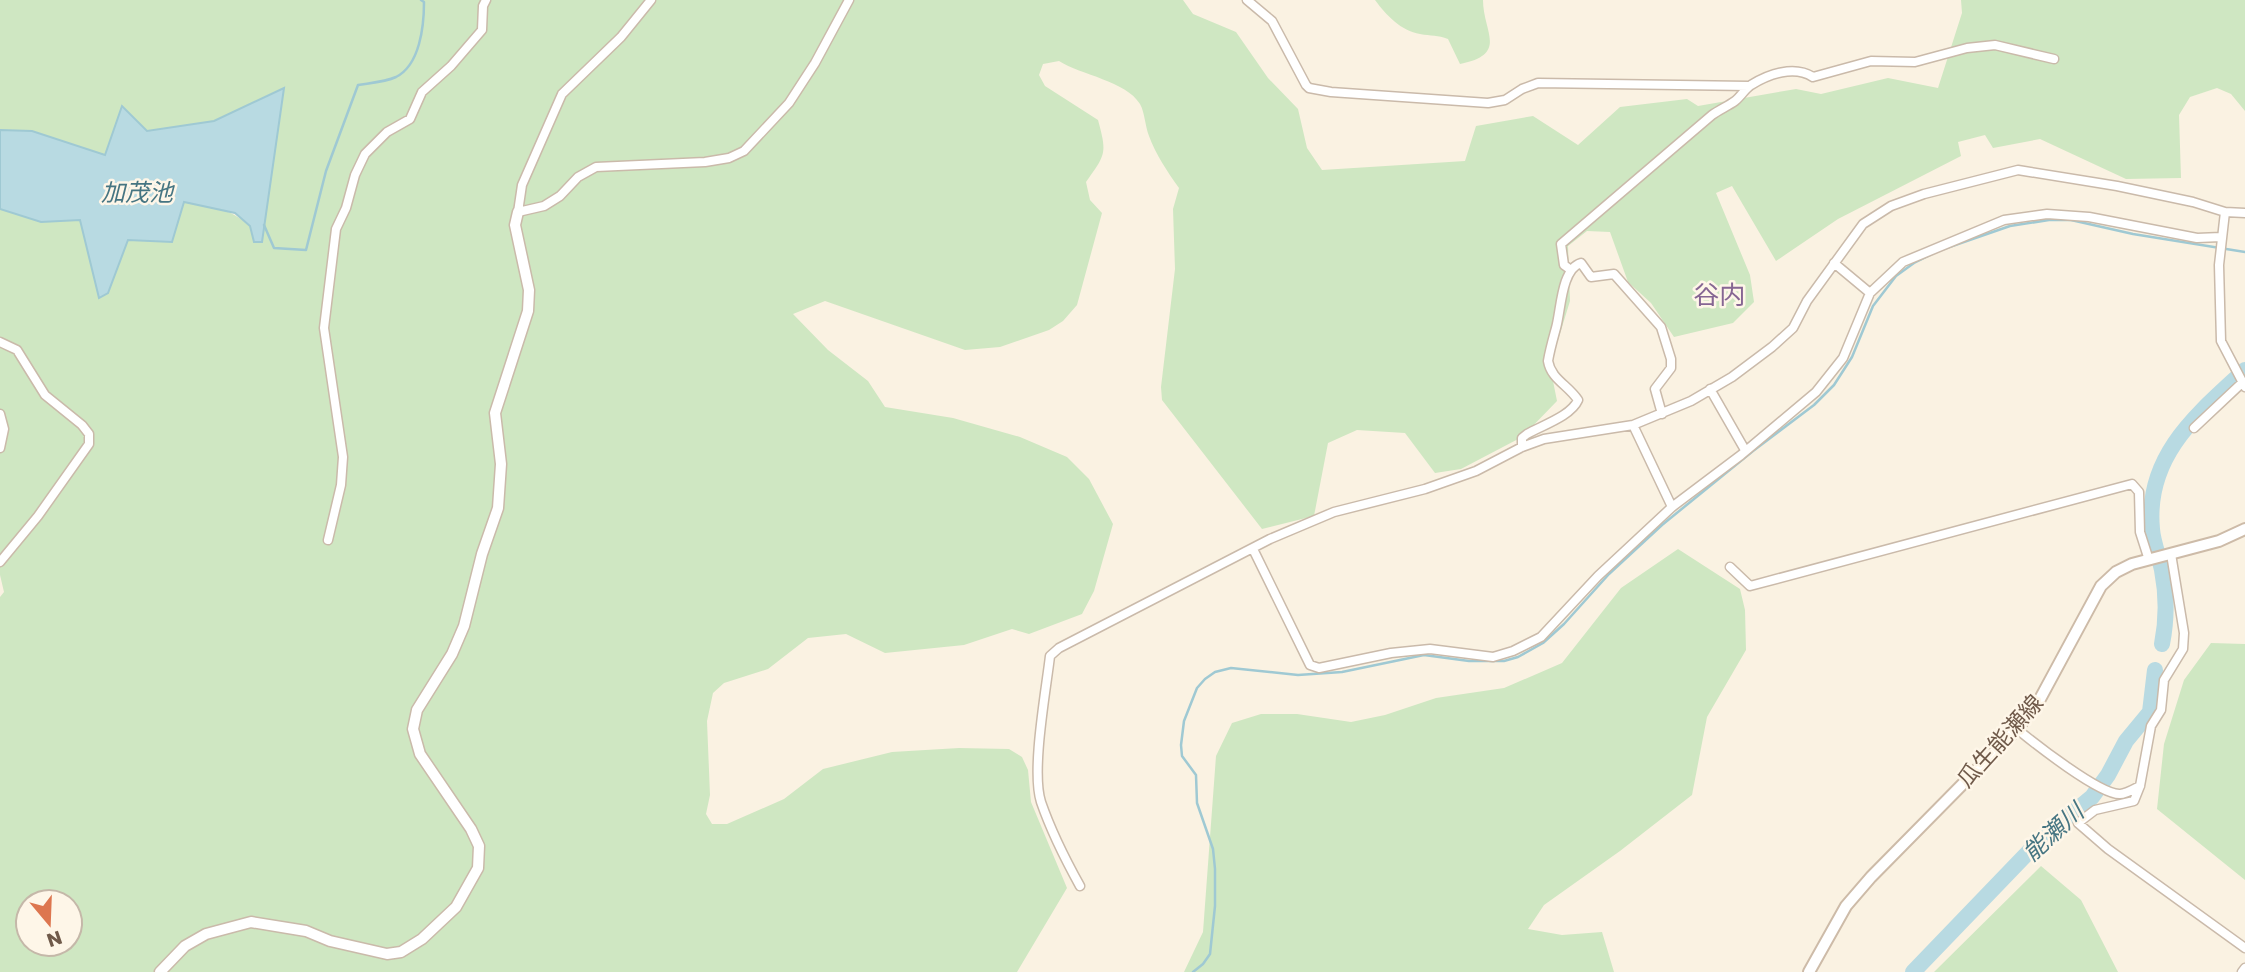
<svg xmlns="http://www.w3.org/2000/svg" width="2245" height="972" viewBox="0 0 2245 972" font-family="Poppins,'Noto Sans JP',sans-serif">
<rect width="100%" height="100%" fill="#faf2e2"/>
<path fill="#cfe7c2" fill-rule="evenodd" d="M 0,0 L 1183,0 L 1193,14 L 1236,32 L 1268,78 L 1298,109 L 1307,148 L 1322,170 L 1465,161 L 1476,126 L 1533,116 L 1578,145 L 1620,107 L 1687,99 L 1698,106 L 1796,89 L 1821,94 L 1888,78 L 1938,88 L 1962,13 L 1961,0 L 2245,0 L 2245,111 L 2231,94 L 2217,88 L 2190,97 L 2179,115 L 2181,178 L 2126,179 L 2040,139 L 1993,148 L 1985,135 L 1958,142 L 1961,156 L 1838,219 L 1776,261 L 1732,186 L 1716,193 L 1750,275 L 1754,302 L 1733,323 L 1674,337 L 1651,303 L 1628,282 L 1610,232 L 1587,231 L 1568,246 L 1570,301 L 1550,366 L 1557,401 L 1522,437 L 1461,469 L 1435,473 L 1405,433 L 1357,430 L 1328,443 L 1314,516 L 1262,529 L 1162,400 L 1161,387 L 1175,269 L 1173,209 L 1179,188 C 1167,171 1156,155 1149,136 C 1145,126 1145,113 1140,104 C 1126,81 1081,75 1059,61 L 1043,64 L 1039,75 L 1045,86 L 1098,120 C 1107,153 1106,154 1086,182 L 1090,200 L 1102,213 L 1077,305 L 1063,321 L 1049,330 L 1000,347 L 965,350 L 825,301 L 793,314 L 828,350 L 868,381 L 885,407 L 953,418 L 1020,437 L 1067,457 L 1089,479 L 1113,524 L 1094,591 L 1082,614 L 1029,634 L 1012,629 L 964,645 L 885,653 L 846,634 L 808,638 L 768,669 L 724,683 L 713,693 L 707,721 L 710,795 L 706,814 L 712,824 L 727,824 L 784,799 L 823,769 L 892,752 L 959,748 L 1009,749 L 1022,757 L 1028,770 L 1031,802 L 1067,888 L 1017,972 L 0,972 L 0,597 L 4,592 L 0,575 L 0,209 L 41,222 L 80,220 L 108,293 L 128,240 L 184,202 C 212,207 228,207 250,226 L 283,88 L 214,121 L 147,131 L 122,107 L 105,155 L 32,131 L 0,130 ZM 28,902 L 70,902 L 70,944 L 28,944 Z
M 1375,0 L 1483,0 C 1483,32 1509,54 1460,64 L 1448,39 C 1438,35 1431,36 1420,34 C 1401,31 1386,15 1375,0 Z
M 1678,549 L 1740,589 L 1745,610 L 1746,650 L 1707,717 L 1692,795 L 1620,851 L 1544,905 L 1528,929 L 1562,935 L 1602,932 L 1614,972 L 1184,972 L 1203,932 L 1216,756 L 1232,723 L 1261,714 L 1297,714 L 1351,722 L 1385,715 L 1436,698 L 1504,688 L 1562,663 L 1621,588 Z
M 2211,643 L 2245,644 L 2245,880 L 2157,809 L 2164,744 L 2184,680 Z
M 2041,866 L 2081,900 L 2118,972 L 1934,972 Z"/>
<path fill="#b8dae2" stroke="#9fc9d3" stroke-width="2" d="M 284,88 L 262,242 L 254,242 L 250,226 L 235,213 L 184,202 L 172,242 L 128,240 L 108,293 L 99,298 L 80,220 L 41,222 L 0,209 L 0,130 L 32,131 L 105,155 L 122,106 L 147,131 L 214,121 Z"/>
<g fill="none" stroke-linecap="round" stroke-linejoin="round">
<path stroke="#9fc9d3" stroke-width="2.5" d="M 264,225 L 274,248 L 306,250 L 326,171 L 358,85 C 370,83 385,82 396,77 C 420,65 424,26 424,2 L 421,0
M 1193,972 L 1203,964 L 1210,954 L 1215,906 L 1215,869 L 1213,849 L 1197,803 L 1196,775 L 1182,756 L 1181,745 L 1184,721 L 1197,688 L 1205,679 L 1215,672 L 1231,668 L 1298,675 L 1342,672 L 1424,655 L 1469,661 L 1504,661 L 1518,657 L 1543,643 L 1564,624 L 1609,574 L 1662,525 L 1753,451 L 1814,405 L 1834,385 L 1852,357 L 1873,306 L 1896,276 L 1914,263 L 1938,251 L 2010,226 L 2049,220 L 2071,220 L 2133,234 L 2245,252"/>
<path stroke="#b8dae2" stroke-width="16" d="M 2162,644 C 2167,619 2167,596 2162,570 C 2159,556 2153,543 2152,529 C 2145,456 2197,414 2245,370
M 1913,972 L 2040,840 L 2092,797 L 2108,775 L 2126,741 L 2150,712 L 2155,670"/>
<defs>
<path id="minor" d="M 651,0 L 621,37 L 562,94 L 522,185 L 518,212 L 544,206 L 560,196 L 578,177 L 596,167 L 705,162 L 729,158 L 744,151 L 789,103 L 815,63 L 849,0
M 1247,0 L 1272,21 L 1306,85 L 1309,88 L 1331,92 L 1488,103 L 1505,100 L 1522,89 L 1538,83 L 1749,86
M 2245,213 L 2225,212 L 2219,265 L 2221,341 L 2245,387
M 1834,263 L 1870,293 L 1903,262 L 2004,220 L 2047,214 L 2089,217 L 2197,238 L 2221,237
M 1571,270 L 1564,265 L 1561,244 L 1712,115 C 1719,110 1728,106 1735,101 C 1741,96 1745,89 1751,85 C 1769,74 1794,65 1813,77 L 1871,61 L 1915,62 L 1967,48 L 1995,45 L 2054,59
M 0,342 L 17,350 L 45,395 L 82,425 L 89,434 L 89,444 L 38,516 L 0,562
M 1710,389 L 1745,450
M 0,414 L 4,429 L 0,448
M 1633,425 L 1672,507
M 2194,428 L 2243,382
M 1522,447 L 1522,438 L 1527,434 C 1543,425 1571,416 1578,400 C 1568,385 1551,379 1548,361 C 1550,349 1553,339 1556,328 C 1561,311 1561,269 1581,263 L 1591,277 L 1614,274 L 1661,327 L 1671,359 L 1671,368 L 1655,389 L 1662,414
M 328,540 L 341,485 L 343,457 L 324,328 L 336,229 L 346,208 L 355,175 L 365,154 L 387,132 L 410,119 L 422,92 L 451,66 L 482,30 L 483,6 L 486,0
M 1253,549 L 1310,665 L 1319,668 L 1391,653 L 1430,649 L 1493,657 L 1513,651 L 1541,637 L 1598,576 L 1672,507 L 1741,455 L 1816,392 L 1843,358 L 1870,293
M 2171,554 L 2184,633 L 2183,649 L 2164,680 L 2161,710 L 2151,726 L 2140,786 L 2134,801 L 2095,810 L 2078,823 L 2108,849 L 2245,948
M 1730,567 L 1750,586 L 2132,484 L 2139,492 L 2140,532 L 2149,560
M 2017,729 C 2034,743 2100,795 2120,794 C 2126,794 2134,789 2140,786
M 1080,886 C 1065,859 1051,831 1041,802 C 1031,771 1046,691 1050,656 L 1059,648 L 1270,539 L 1334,512 L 1425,489 L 1476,471 L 1522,447 L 1544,439 L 1633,425 L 1691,401 L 1732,377 L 1772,347 L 1793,328 L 1807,301 L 1863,224 L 1891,206 L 1924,194 L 2018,170 L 2117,186 L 2193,202 L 2225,212
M 2242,972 L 2245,968"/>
<path id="tertiary" d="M 160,972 L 185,946 L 206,934 L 251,922 L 306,931 L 330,941 L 387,954 L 401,952 L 422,939 L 456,907 L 478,868 L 479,846 L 471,829 L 420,754 L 413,729 L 417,710 L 452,654 L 464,626 L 482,554 L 498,508 L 501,464 L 495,413 L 528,311 L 529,290 L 515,225 L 518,212"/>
<path id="secondary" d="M 1809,972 L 1846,906 L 1871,877 L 2017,729 L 2040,699 L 2101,586 L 2116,572 L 2132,564 L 2219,541 L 2245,529"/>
</defs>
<use href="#minor" stroke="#cabaaa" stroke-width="11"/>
<use href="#tertiary" stroke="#cabaaa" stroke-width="13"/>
<use href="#secondary" stroke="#cdbba8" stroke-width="14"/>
<use href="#minor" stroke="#fff" stroke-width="8"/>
<use href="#tertiary" stroke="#fff" stroke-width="10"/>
<use href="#secondary" stroke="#fff" stroke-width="10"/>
</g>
<g text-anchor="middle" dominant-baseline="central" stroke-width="5" stroke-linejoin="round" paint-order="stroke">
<g font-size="23" fill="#705a4a" stroke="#fef6e8">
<text transform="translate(2000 741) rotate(-48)">瓜生能瀬線</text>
</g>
<g font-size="24" font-style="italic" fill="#467582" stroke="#fef6e8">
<text x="137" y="192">加茂池</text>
<text transform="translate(2053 832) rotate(-42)">能瀬川</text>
</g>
<g font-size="26" fill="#866693" stroke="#fef6e8">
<text x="1719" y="295">谷内</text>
</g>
</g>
<g transform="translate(49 923) rotate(161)"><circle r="33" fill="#fef6e8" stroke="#c5b8a9" stroke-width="2"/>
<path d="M0-5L12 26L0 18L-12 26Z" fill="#dd764f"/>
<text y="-10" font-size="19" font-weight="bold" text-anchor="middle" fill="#705a4a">N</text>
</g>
</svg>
